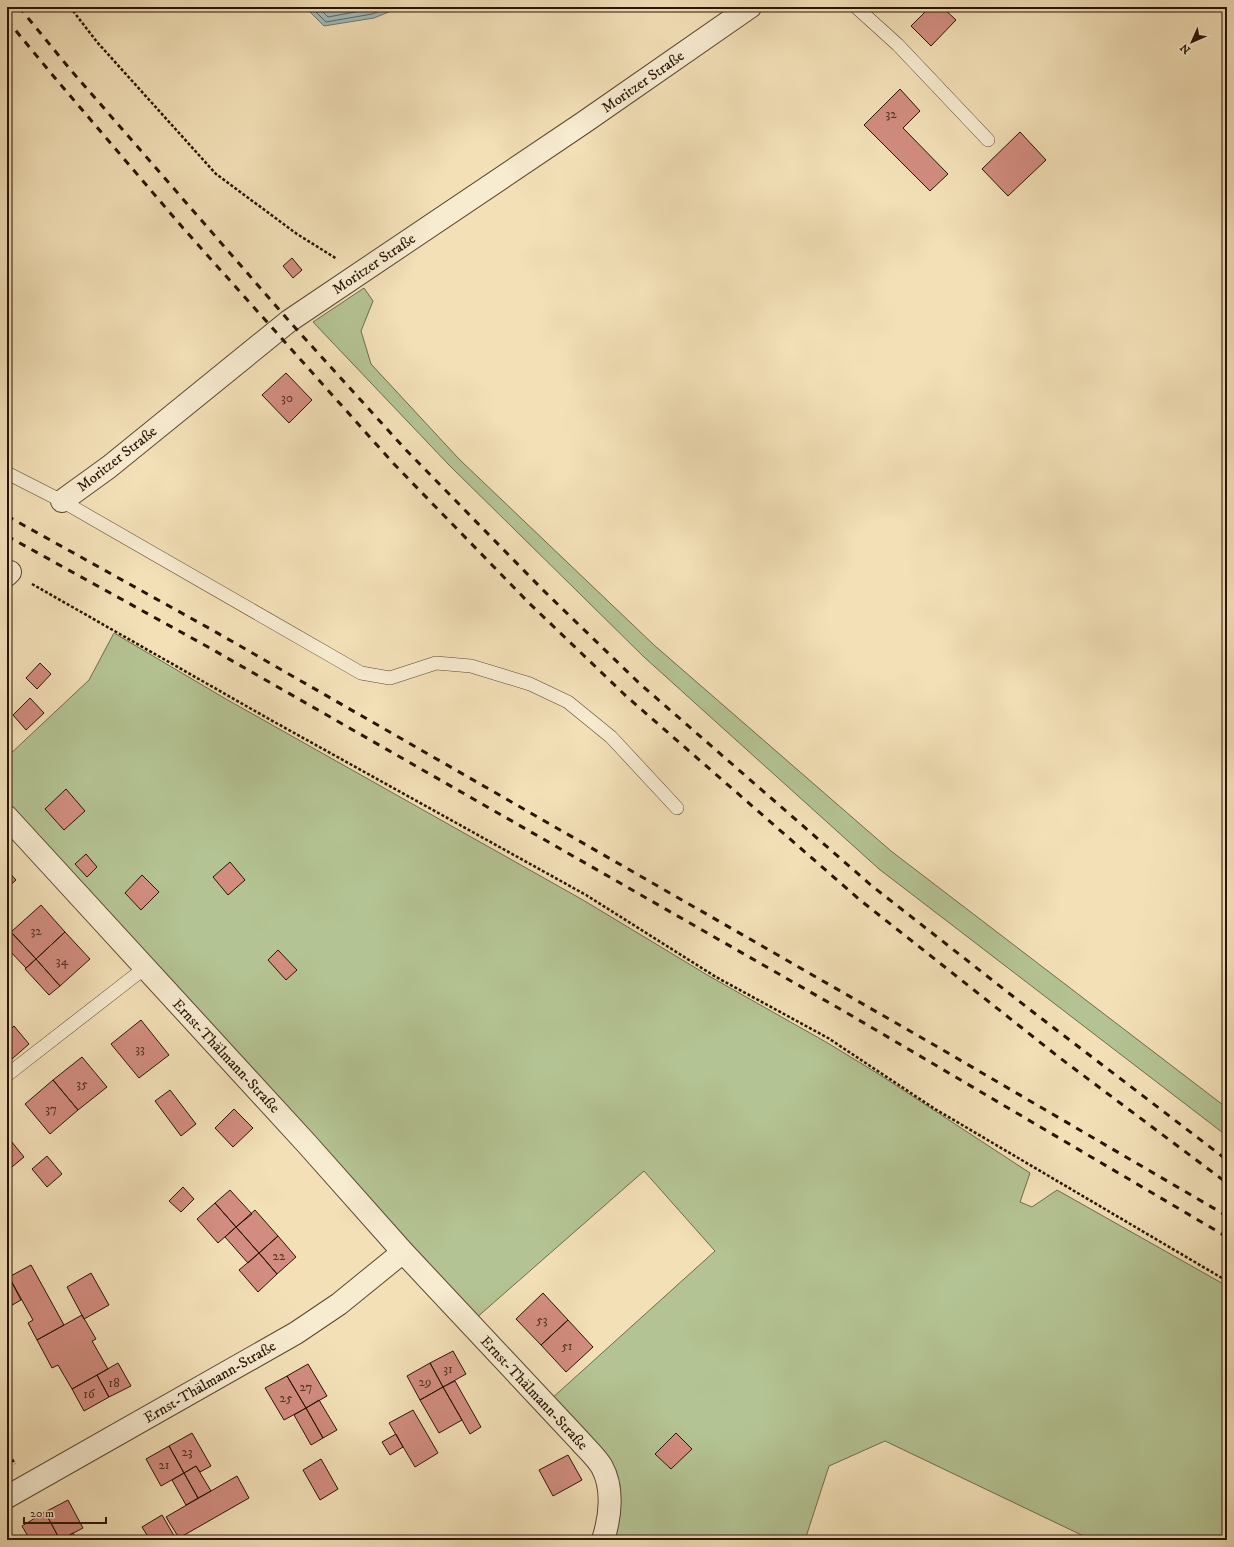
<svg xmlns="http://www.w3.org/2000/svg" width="1234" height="1547" viewBox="0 0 1234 1547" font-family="'IM FELL DW Pica',serif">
<rect width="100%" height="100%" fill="#f3e0b7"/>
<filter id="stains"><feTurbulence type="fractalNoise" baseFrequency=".005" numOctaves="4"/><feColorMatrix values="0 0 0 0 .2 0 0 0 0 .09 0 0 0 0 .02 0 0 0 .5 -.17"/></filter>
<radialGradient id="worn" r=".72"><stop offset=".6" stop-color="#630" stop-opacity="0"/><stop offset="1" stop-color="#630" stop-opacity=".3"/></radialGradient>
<path fill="#b4c393" stroke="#6e6b4b" d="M 364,288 L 373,301 L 361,331 L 371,364 L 459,459 L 654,645 L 891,851 L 1227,1108 L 1227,1136 L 879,869 L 644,657 L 449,465 L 313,322 Z
M 114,633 L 226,699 L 583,900 L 709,976 L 826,1042 L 877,1073 L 1030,1173 L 1020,1202 L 1032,1207 L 1057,1190 L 1227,1286 L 1227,1540 L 1092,1540 L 885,1441 L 829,1466 L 805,1540 L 616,1540 L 615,1539 L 620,1484 L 602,1459 L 550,1400 L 715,1251 L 644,1171 L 475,1319 L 7,803 L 7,757 L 89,680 Z"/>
<path fill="#a0bab9" stroke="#707770" d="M 305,7 L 401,7 L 374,18 L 324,26 Z"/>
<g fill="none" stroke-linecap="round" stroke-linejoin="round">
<path stroke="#64665e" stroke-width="1" d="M 311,7 L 326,22 L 372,14 L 390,7
M 318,7 L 328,17 L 371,9 L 377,7"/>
</g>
<path fill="#d28d80" stroke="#281303" d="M 930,7 L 942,7 L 956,20 L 931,46 L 911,26 Z
M 900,89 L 920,111 L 903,128 L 948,174 L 930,191 L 864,125 Z
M 1020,132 L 1046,160 L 1008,196 L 982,169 Z
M 292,258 L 302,270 L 293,278 L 283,266 Z
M 286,373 L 312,400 L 289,423 L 262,395 Z
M 40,663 L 51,674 L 37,689 L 26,678 Z
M 30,698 L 44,713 L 26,730 L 13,715 Z
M 66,789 L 85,811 L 64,830 L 45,809 Z
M 86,854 L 97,867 L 87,877 L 75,864 Z
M 230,862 L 245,880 L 228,895 L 213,877 Z
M 7,870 L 16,880 L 7,888 Z
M 142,875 L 159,892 L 141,910 L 125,893 Z
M 41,905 L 65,932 L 36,959 L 11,932 Z
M 65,932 L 90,959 L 60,986 L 36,959 Z
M 12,933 L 36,959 L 26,968 L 7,948 L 7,938 Z
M 278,950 L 297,970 L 286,980 L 268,960 Z
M 36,959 L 60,986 L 49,995 L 25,969 Z
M 141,1020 L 169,1055 L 139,1078 L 111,1044 Z
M 14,1026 L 29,1044 L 12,1059 L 7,1053 L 7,1033 Z
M 82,1057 L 107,1087 L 78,1110 L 53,1080 Z
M 53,1080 L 78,1110 L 50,1134 L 25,1104 Z
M 170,1090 L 196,1124 L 181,1136 L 155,1101 Z
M 234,1109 L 253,1128 L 233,1147 L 215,1128 Z
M 7,1136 L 24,1157 L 7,1171 Z
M 47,1156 L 62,1174 L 47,1187 L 32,1169 Z
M 183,1187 L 194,1199 L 181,1212 L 169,1201 Z
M 230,1190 L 252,1214 L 236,1227 L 215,1203 Z
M 215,1203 L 236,1227 L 218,1243 L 197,1219 Z
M 255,1210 L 278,1236 L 259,1253 L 236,1227 Z
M 236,1227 L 259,1253 L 248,1263 L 225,1237 Z
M 278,1236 L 296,1257 L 277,1274 L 259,1253 Z
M 259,1253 L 277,1274 L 258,1292 L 239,1270 Z
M 31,1265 L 64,1325 L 37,1340 L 28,1323 L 33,1320 L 9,1277 Z
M 91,1273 L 109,1305 L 84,1319 L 67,1287 Z
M 9,1277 L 21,1300 L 7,1308 L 7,1278 Z
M 543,1293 L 568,1320 L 541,1345 L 516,1319 Z
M 82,1315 L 96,1339 L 92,1341 L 108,1369 L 72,1389 L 58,1365 L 52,1368 L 37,1340 Z
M 568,1320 L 593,1347 L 566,1372 L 541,1345 Z
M 453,1351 L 466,1374 L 443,1387 L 430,1363 Z
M 118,1363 L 131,1386 L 109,1397 L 97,1375 Z
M 430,1363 L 443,1387 L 420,1400 L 407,1376 Z
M 308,1364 L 327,1396 L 306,1408 L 287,1376 Z
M 97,1375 L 109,1397 L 84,1411 L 72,1389 Z
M 287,1376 L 306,1408 L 284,1420 L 265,1388 Z
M 455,1381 L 481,1427 L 470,1434 L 443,1387 Z
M 443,1387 L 462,1420 L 439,1433 L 420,1400 Z
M 319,1400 L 337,1430 L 323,1438 L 306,1408 Z
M 306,1408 L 323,1438 L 311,1445 L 294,1415 Z
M 413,1410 L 438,1453 L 415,1467 L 389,1423 Z
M 192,1433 L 211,1466 L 200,1472 L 196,1466 L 184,1473 L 169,1446 Z
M 676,1433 L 692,1449 L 671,1469 L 655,1454 Z
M 396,1434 L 403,1447 L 390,1455 L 382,1442 Z
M 169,1446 L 184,1473 L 161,1486 L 146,1459 Z
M 568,1455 L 582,1480 L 553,1496 L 539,1470 Z
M 321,1459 L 338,1489 L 320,1500 L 303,1470 Z
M 196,1466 L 211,1491 L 198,1498 L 184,1473 Z
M 184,1473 L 198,1498 L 186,1505 L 172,1480 Z
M 237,1476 L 249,1498 L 179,1538 L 166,1517 Z
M 68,1500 L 83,1528 L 60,1540 L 45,1512 Z
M 45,1512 L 60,1540 L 30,1540 L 22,1526 Z
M 162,1515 L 176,1539 L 175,1540 L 150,1540 L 142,1527 Z
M 73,1533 L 77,1540 L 61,1540 Z"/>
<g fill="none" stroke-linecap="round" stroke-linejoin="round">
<defs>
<path id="service" d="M 856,7 L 898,45 L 988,140
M 7,473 L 62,501 L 361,673 L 390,678 L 436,663 L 471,666 L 530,684 L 568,702 L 611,737 L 677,808
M 7,1075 L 146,967"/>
<path id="minor" d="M 62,501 L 109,467 L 289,321 L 583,123 L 750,7
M 7,575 L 10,572
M 7,817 L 307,1144 L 403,1252 L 580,1441 C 587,1449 597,1458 602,1467 C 614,1489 610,1518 603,1540
M 7,1497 L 296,1333 L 339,1304 L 403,1252"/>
</defs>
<use href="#service" stroke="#5b4630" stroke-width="14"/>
<use href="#minor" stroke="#5b4630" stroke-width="24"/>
<path stroke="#281303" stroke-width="2.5" stroke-dasharray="3 2" stroke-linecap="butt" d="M 70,7 L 97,42 L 216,174 L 297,234 L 337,259
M 32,584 L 269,719 L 586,895 L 716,977 L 828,1038 L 935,1109 L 1227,1281
M 7,1451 L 15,1464"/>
<use href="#service" stroke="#f7ebd0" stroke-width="13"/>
<use href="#minor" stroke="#f7ebd0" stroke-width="22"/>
<path stroke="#281303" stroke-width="3" stroke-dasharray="7 7" stroke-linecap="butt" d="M 19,7 L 69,68 L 289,321 L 406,450 L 542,589 L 639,683 L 872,886 L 1033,1012 L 1227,1160
M 7,20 L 55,78 L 183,228 L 393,463 L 528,602 L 626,696 L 860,900 L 1060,1058 L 1227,1183
M 7,516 L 214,631 L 936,1046 L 1227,1216
M 7,536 L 208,647 L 847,1013 L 1227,1237"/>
</g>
<g text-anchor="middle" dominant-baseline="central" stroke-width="3" stroke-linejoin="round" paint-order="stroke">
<g font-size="13" fill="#523222">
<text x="891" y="114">32</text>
<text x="287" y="398">30</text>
<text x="36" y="931">32</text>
<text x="62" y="961">34</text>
<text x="140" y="1049">33</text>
<text x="82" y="1084">35</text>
<text x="51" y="1109">37</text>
<text x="279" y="1256">22</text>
<text x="542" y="1320">53</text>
<text x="567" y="1346">51</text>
<text x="448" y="1369">31</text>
<text x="425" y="1382">29</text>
<text x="114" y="1383">18</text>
<text x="306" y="1387">27</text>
<text x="89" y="1394">16</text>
<text x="286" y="1398">25</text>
<text x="187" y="1452">23</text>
<text x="164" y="1465">21</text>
</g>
<g font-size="15" fill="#281303" stroke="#f7ebd0">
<text transform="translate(643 82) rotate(-35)">Moritzer Straße</text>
<text transform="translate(374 264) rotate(-34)">Moritzer Straße</text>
<text transform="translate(117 459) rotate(-38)">Moritzer Straße</text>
<text transform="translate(226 1056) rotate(47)">Ernst-Thälmann-Straße</text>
<text transform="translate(210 1382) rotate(-30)">Ernst-Thälmann-Straße</text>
<text transform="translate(534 1393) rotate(47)">Ernst-Thälmann-Straße</text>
</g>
</g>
<rect width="1234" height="1547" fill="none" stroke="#f3e0b7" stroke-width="24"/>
<rect x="8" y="8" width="1218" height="1531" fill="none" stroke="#281303" stroke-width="2"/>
<rect x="12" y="12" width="1210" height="1523" fill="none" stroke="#281303"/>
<g transform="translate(1192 42) rotate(225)" stroke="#f7ebd0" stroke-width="3" paint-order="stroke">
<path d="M0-3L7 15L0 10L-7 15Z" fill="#281303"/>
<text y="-6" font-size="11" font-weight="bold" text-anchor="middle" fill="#281303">N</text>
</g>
<path d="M24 1517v6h82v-6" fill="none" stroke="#281303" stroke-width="2"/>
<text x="30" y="1517" font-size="12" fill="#281303" stroke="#f7ebd0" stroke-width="3" paint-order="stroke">20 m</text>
<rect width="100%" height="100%" filter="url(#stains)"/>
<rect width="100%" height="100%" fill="url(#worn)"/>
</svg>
